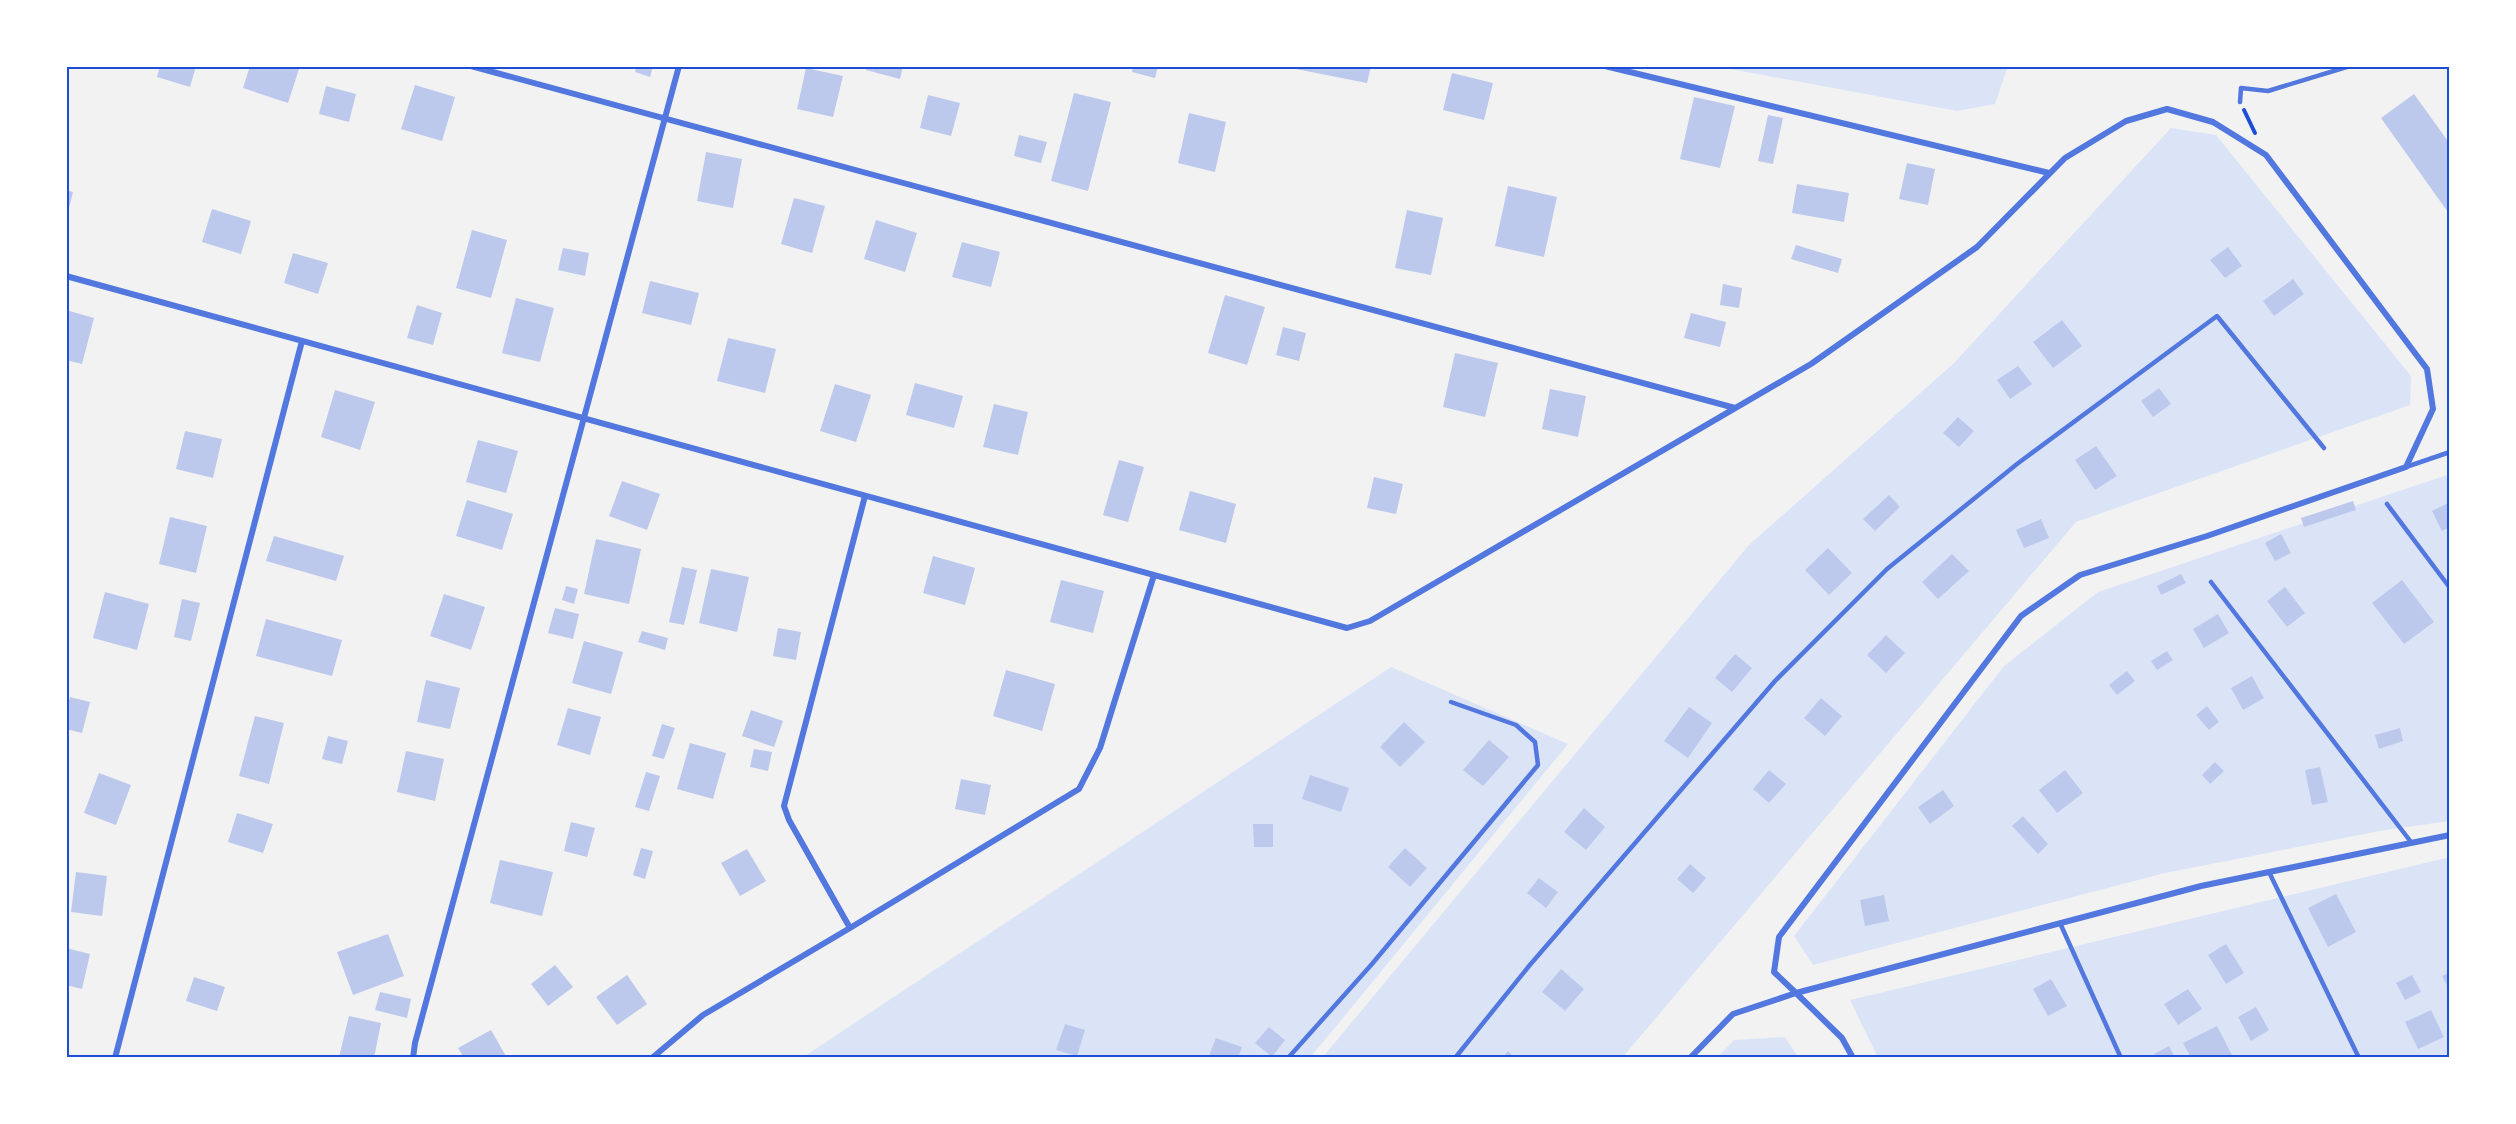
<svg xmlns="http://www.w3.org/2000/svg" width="2516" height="1124" viewBox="0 0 2516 1124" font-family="Lora,serif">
<rect width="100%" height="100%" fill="#f2f2f2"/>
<path fill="#dbe4f7" d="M 1714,66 L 2008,66 L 1995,104 L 1957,111 Z
M 2171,128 L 2216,135 L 2411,376 L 2410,405 L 2076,522 L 1622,1058 L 1322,1058 L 1748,546 L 1954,363 Z
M 2450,474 L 2450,821 L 2385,830 L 2165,873 L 1813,965 L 1794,936 L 2004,666 L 2098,592 Z
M 1391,667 L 1568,744 L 1310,1058 L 802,1058 Z
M 2450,857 L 2450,1058 L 1878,1058 L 1850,1000 Z
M 1785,1037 L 1799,1058 L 1717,1058 L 1734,1040 Z"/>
<path fill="#bdc9ec" d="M 160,66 L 196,66 L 190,87 L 157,77 Z
M 250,66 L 291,66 L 299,69 L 288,103 L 243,88 Z
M 637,66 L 653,66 L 650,77 L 635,72 Z
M 867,66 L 903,66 L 900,79 L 866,70 Z
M 1133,66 L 1158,66 L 1155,78 L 1132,72 Z
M 1297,66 L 1371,66 L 1367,83 L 1296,69 Z
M 806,68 L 843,76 L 833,117 L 797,109 Z
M 1452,73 L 1493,83 L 1484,120 L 1443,110 Z
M 415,85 L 455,97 L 442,141 L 401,129 Z
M 326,86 L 356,94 L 349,122 L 319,114 Z
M 1074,93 L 1111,102 L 1088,191 L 1051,181 Z
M 2414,94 L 2450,144 L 2450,215 L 2381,118 Z
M 928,95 L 960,103 L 951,136 L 920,128 Z
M 1694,97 L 1735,106 L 1720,168 L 1680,159 Z
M 1189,113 L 1226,122 L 1215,172 L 1178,163 Z
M 1768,115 L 1783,118 L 1773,164 L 1758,161 Z
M 1019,135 L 1047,142 L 1041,163 L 1014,156 Z
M 706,152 L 742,159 L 733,208 L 697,201 Z
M 1907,163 L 1935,169 L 1928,205 L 1899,199 Z
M 1797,184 L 1849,193 L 1844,222 L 1792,213 Z
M 1508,186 L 1557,197 L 1544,257 L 1495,246 Z
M 66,190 L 73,192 L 67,216 L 66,216 Z
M 794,198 L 825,206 L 812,253 L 781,244 Z
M 212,209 L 251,221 L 241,254 L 202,242 Z
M 1407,210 L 1443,218 L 1431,275 L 1395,268 Z
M 876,220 L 917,233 L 905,272 L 864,259 Z
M 472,230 L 507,240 L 491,298 L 456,288 Z
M 962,242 L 1000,252 L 991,287 L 952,277 Z
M 1796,245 L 1842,259 L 1838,273 L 1791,259 Z
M 2228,247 L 2242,266 L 2225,278 L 2210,260 Z
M 563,248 L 589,253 L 585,276 L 558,270 Z
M 293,253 L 328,263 L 318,294 L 284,283 Z
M 2293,279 L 2304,294 L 2274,316 L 2263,301 Z
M 650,281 L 699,293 L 691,325 L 642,313 Z
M 1723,284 L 1742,288 L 1739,308 L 1720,305 Z
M 1225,295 L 1265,307 L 1247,365 L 1208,353 Z
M 516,298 L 554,308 L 540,362 L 502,353 Z
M 417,305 L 442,313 L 433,345 L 407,338 Z
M 66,310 L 94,318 L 82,364 L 66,360 Z
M 1691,313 L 1726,322 L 1720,347 L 1684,338 Z
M 2062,320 L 2082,346 L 2053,368 L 2033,342 Z
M 1283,327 L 1306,333 L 1299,361 L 1276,355 Z
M 728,338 L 776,349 L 765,393 L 717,381 Z
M 1455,353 L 1498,363 L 1485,417 L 1443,407 Z
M 2018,366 L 2032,384 L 2010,399 L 1997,380 Z
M 915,383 L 963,396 L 954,428 L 906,415 Z
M 835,384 L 871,395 L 856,442 L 820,431 Z
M 2159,388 L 2171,404 L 2153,417 L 2141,401 Z
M 1550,389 L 1586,396 L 1578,437 L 1542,429 Z
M 335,390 L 375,402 L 360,450 L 321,437 Z
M 994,404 L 1028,412 L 1018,455 L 983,447 Z
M 1958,417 L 1974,431 L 1959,447 L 1943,433 Z
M 185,431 L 222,439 L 213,478 L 176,469 Z
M 478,440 L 518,451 L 506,493 L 466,482 Z
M 2096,446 L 2117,476 L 2095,490 L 2075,460 Z
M 1119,460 L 1144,467 L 1128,522 L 1103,515 Z
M 1374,477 L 1403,484 L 1396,514 L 1367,508 Z
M 622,481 L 660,494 L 647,530 L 609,516 Z
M 1190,491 L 1236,504 L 1226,543 L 1179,530 Z
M 1889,495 L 1900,507 L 1875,531 L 1863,519 Z
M 467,500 L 513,514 L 502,550 L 456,536 Z
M 2353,501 L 2356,510 L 2304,527 L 2301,518 Z
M 2450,502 L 2450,527 L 2442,531 L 2432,511 Z
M 170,517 L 207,526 L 196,573 L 159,564 Z
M 2041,519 L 2049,538 L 2024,548 L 2016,530 Z
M 2281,534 L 2291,553 L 2275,561 L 2265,543 Z
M 274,536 L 344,556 L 336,581 L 266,561 Z
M 596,539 L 641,549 L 629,604 L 584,594 Z
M 1828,548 L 1852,573 L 1829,595 L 1805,570 Z
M 1952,554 L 1969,571 L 1938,599 L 1922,582 Z
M 933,556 L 975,568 L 965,605 L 923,593 Z
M 682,567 L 697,570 L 684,625 L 669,622 Z
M 711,569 L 749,577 L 737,632 L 699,623 Z
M 2181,574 L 2186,583 L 2161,595 L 2157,586 Z
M 1061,580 L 1104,591 L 1093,633 L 1050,622 Z
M 2402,580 L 2434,622 L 2404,644 L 2372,603 Z
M 566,586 L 578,589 L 574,604 L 562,600 Z
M 2285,587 L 2305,613 L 2287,627 L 2267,601 Z
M 105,592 L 149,604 L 137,650 L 93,638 Z
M 444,594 L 485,607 L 471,650 L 430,636 Z
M 182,599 L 200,603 L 191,641 L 174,637 Z
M 555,608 L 579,614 L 573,639 L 548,633 Z
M 2218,614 L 2229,633 L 2204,648 L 2193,629 Z
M 266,619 L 342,640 L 332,676 L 256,656 Z
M 778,628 L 801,632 L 796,660 L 773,656 Z
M 642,631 L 668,638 L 665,650 L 638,642 Z
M 1886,635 L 1905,653 L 1886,673 L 1867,655 Z
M 584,641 L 623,652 L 611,694 L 572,683 Z
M 2167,651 L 2173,660 L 2157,670 L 2151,661 Z
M 1735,654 L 1752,668 L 1732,692 L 1715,678 Z
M 1006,670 L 1055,684 L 1042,731 L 993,716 Z
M 2127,671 L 2135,681 L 2117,695 L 2109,685 Z
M 2252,676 L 2264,698 L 2243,710 L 2231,688 Z
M 426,680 L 460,688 L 450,729 L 417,722 Z
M 70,697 L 90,702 L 82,733 L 66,729 L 66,712 Z
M 1821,698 L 1842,716 L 1825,736 L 1804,718 Z
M 2207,706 L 2219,722 L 2209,730 L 2196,715 Z
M 1689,707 L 1712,723 L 1688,758 L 1664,741 Z
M 568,708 L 601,717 L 590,755 L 557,745 Z
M 751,710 L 783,721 L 774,747 L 742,736 Z
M 255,716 L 284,723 L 269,784 L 239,776 Z
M 1404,722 L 1425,742 L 1400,767 L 1380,747 Z
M 662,724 L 675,728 L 664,759 L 652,756 Z
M 2400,728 L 2403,741 L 2379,749 L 2375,735 Z
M 328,736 L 348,741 L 342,764 L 322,759 Z
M 1489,740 L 1509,757 L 1483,786 L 1463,770 Z
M 690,743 L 726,753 L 713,799 L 677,789 Z
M 754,749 L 772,752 L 768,771 L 750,767 Z
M 406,751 L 444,759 L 435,801 L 397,792 Z
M 2215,762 L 2224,771 L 2210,784 L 2202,775 Z
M 2320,767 L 2328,802 L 2312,805 L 2305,770 Z
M 1769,770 L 1786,784 L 1769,803 L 1753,789 Z
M 2065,770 L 2083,793 L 2057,813 L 2039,790 Z
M 646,772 L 660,776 L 649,811 L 635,807 Z
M 99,773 L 131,785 L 116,825 L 84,813 Z
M 1310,775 L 1349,788 L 1341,812 L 1302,799 Z
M 961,779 L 991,785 L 985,815 L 955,809 Z
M 1943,790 L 1954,806 L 1930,824 L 1918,807 Z
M 1584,808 L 1605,827 L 1586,850 L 1564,832 Z
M 237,813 L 273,824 L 263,853 L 228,842 Z
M 2023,816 L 2048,844 L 2038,854 L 2012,826 Z
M 571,822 L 595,828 L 587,857 L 564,851 Z
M 1253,824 L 1273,824 L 1273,847 L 1254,847 Z
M 641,848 L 653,851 L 645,879 L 633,875 Z
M 1405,848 L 1427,868 L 1410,887 L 1388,867 Z
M 747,849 L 766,881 L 740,896 L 721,863 Z
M 500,860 L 553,872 L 542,916 L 490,903 Z
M 1690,864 L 1706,878 L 1693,893 L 1677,879 Z
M 76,872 L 107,876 L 102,916 L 71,912 Z
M 1539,878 L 1558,892 L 1546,908 L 1527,893 Z
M 2336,894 L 2356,932 L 2328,947 L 2308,908 Z
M 1884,895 L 1889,921 L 1865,926 L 1860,900 Z
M 388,934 L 404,976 L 353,995 L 337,952 Z
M 2226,944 L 2244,973 L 2226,984 L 2208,955 Z
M 66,948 L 90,954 L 82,989 L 66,985 Z
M 555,965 L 573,987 L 548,1006 L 531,984 Z
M 1561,969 L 1584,989 L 1565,1011 L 1542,992 Z
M 2450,972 L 2450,991 L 2442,976 Z
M 627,975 L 647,1004 L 617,1025 L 596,997 Z
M 2412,975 L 2421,992 L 2405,1000 L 2396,983 Z
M 194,977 L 225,987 L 217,1011 L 186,1001 Z
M 2051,979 L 2067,1006 L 2048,1016 L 2033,989 Z
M 2188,989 L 2202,1009 L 2178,1025 L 2164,1004 Z
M 380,992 L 411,999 L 407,1018 L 375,1010 Z
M 2256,1007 L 2269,1030 L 2251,1041 L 2238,1017 Z
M 2431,1010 L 2444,1037 L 2418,1049 L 2405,1022 Z
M 349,1016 L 381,1023 L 374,1058 L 339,1057 Z
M 1065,1024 L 1085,1030 L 1077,1056 L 1056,1050 Z
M 2217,1026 L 2232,1055 L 2225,1058 L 2191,1058 L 2183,1043 Z
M 1269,1027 L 1285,1040 L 1272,1057 L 1255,1043 Z
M 491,1030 L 507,1058 L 464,1058 L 458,1048 Z
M 1216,1038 L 1242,1047 L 1238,1058 L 1208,1058 Z
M 2169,1046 L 2175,1058 L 2156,1058 L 2154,1054 Z
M 1508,1051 L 1515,1058 L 1502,1058 Z
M 177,1055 L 193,1056 L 193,1058 L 176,1058 Z"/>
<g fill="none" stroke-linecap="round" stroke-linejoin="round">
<path stroke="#1d4ed8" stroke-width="4" d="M 2244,110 L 2255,133"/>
<path stroke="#5277de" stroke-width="4.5" d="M 2240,102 L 2241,88 L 2268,91 L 2350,66
M 2406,467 L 2450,452
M 2387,504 L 2450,588
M 2211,582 L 2411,842
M 2269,872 L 2359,1058
M 2060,923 L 2121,1058
M 1288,1058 L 1372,964 L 1538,765 L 1535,742 L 1516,725 L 1451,702
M 1455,1058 L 1529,966 L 1775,681 L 1887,569 L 2017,464 L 2217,316 L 2324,448"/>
<path stroke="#5277de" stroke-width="6" d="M 471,66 L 1735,408
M 1605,66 L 2049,173
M 66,276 L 1347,628 L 1370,621 L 1811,364 L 1977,247 L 2065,158 L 2126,121 L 2167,109 L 2213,122 L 2266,155 L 2427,369 L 2433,409 L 2406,467 L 2207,536 L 2080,575 L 2021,616 L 1779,937 L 1774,972 L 1796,993 L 1733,1014 L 1690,1058
M 850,928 L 789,820 L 784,806 L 865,496
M 1796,993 L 2201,886 L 2450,835
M 1796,993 L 1842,1038 L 1853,1058
M 115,1058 L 302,341
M 413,1058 L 415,1043 L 679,66
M 652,1058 L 703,1015 L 850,928 L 1079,789 L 1100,748 L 1154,575"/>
</g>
<rect width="2516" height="1124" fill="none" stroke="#ffffff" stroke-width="135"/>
<rect x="68" y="68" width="2380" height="988" fill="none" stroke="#1d4ed8" stroke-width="2"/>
</svg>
